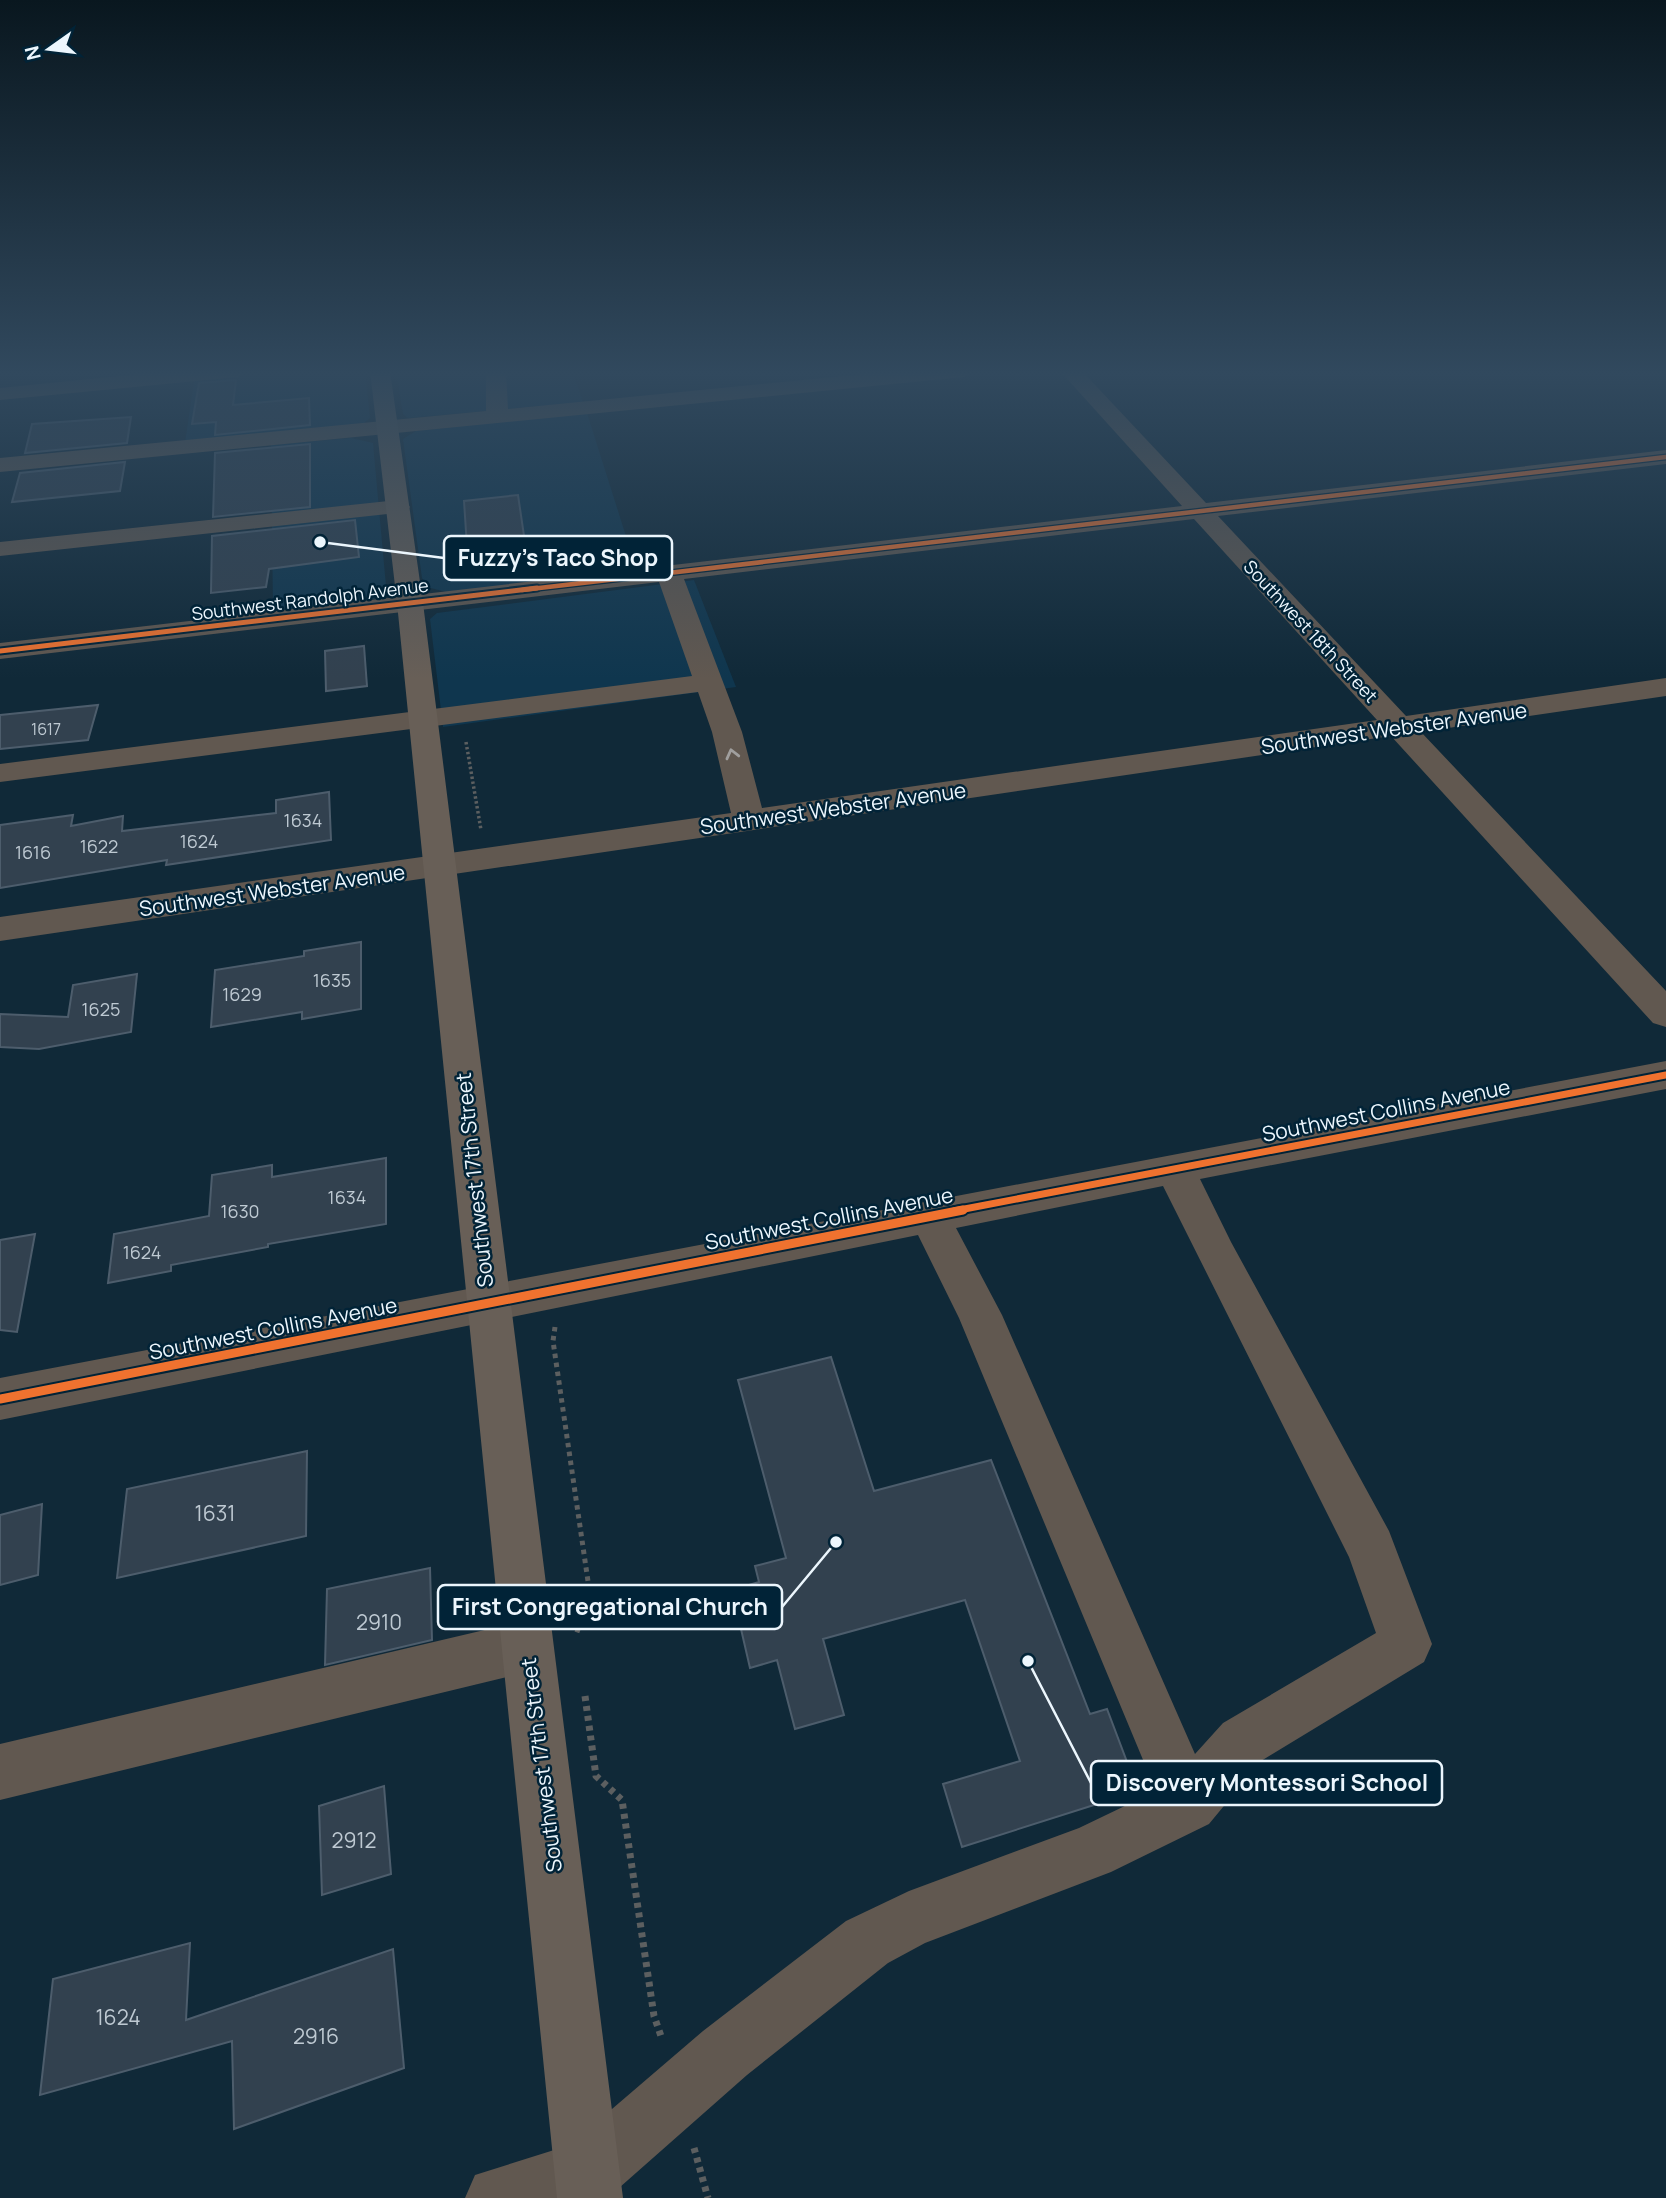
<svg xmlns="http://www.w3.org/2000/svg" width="1666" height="2198" viewBox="0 0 1666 2198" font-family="Manrope,sans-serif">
<rect width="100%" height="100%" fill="#102938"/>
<path fill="#0f364e" d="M 214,371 L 365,371 L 370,418 L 364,423 L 185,443 L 195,374 Z
M 396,371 L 572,371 L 583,402 L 408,418 L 403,414 Z
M 587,413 L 637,571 L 446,592 L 427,587 L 422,578 L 403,439 L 416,431 Z
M 351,438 L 373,443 L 386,586 L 382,594 L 371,600 L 273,611 L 271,445 Z
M 694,580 L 736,687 L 443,727 L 430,619 L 437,613 Z"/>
<path fill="#32414f" stroke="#4d5d6c" stroke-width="2" d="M 236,380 L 233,405 L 309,398 L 310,425 L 215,435 L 216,422 L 192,424 L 199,383 Z
M 131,417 L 127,443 L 25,453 L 32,424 Z
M 310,444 L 310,507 L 213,517 L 215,453 Z
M 125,462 L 120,491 L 12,502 L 20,473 Z
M 518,495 L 527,556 L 468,562 L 464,501 Z
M 355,520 L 359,557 L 269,569 L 266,587 L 211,593 L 212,536 Z
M 364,646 L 367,686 L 326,691 L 325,651 Z
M 98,705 L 88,740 L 0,749 L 0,715 Z
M 329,792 L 331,840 L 166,865 L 167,860 L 0,888 L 0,825 L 73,815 L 71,826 L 123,816 L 122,831 L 276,813 L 276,800 Z
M 361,942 L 361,1009 L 302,1019 L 302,1012 L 211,1027 L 215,970 L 304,956 L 304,951 Z
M 137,974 L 131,1032 L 39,1049 L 0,1047 L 0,1014 L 68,1017 L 73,985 Z
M 386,1158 L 386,1224 L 268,1244 L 268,1247 L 171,1265 L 171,1271 L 108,1283 L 114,1234 L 209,1216 L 212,1175 L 272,1165 L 272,1177 Z
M 35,1234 L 17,1332 L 0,1330 L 0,1240 Z
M 831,1357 L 874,1491 L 991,1460 L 1090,1714 L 1107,1709 L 1138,1791 L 962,1847 L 943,1784 L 1020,1761 L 965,1600 L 823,1639 L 844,1715 L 795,1729 L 777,1660 L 750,1668 L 732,1590 L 759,1582 L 755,1566 L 786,1558 L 738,1380 Z
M 307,1451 L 306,1536 L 117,1578 L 127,1489 Z
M 42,1504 L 38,1575 L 0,1585 L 0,1515 Z
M 430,1568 L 432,1640 L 325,1665 L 327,1589 Z
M 384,1786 L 391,1874 L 322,1895 L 319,1806 Z
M 190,1943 L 186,2020 L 393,1949 L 404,2068 L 234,2129 L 232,2041 L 40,2095 L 53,1979 Z"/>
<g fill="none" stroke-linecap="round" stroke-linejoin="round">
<path stroke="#5c5f60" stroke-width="3.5" stroke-dasharray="2.5 2.5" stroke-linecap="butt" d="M 466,742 L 481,830"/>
<path stroke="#5c5f60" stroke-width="5" stroke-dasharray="4.5 4.5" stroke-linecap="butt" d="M 555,1327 L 553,1341 L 590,1595 L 576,1635"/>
<path stroke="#5c5f60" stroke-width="7" stroke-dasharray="5 5" stroke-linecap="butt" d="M 585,1696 L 596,1776 L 622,1800 L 654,2016 L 662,2039
M 694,2148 L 708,2198"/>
<path fill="#615850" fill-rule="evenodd" d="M 169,371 L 248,371 L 238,377 L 0,400 L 0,388 Z
M 486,371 L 506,371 L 508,409 L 895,371 L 974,371 L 964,377 L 0,472 L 0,458 L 486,411 Z
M 1060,371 L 1082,371 L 1206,503 L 1666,450 L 1666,464 L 1218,516 L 1406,716 L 1666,678 L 1666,696 L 1421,732 L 1666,991 L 1666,1027 L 1653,1023 L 1391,736 L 0,941 L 0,917 L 731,813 L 712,732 L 698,692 L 0,782 L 0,764 L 692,676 L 659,582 L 0,659 L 0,643 L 1182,506 ZM 1194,519 L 1377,720 L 762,808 L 742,732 L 684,579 Z
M 398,500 L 406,502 L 410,507 L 406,512 L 0,556 L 0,542 Z
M 1666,1061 L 1666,1089 L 1200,1179 L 1231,1242 L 1389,1531 L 1432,1644 L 1424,1662 L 1261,1761 L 1209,1824 L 1111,1872 L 925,1943 L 888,1963 L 747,2075 L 611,2195 L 604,2198 L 465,2198 L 475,2175 L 570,2145 L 703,2031 L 846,1921 L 909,1891 L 1079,1828 L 1156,1791 L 959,1318 L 918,1235 L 0,1420 L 0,1378 ZM 1163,1186 L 1349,1557 L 1376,1633 L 1223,1723 L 1195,1754 L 1002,1315 L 956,1228 Z
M 527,1620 L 545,1628 L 553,1646 L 545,1664 L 527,1672 L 0,1800 L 0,1744 Z"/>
<path fill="#685f57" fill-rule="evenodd" d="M 370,371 L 390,371 L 423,603 L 623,2198 L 557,2198 L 397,603 Z"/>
<defs>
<path id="cycleway-far3" d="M 522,590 L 1666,457"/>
<path id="cycleway-far2" d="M 0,651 L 537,588"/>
<path id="cycleway-far1" d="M 954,1211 L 1666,1075"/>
<path id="cycleway" d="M 0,1399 L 963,1210"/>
</defs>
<use href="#cycleway-far3" stroke="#012337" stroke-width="7"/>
<use href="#cycleway-far2" stroke="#012337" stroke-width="9"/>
<use href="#cycleway-far1" stroke="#012337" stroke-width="11"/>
<use href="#cycleway" stroke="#012337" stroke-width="13"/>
<use href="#cycleway-far3" stroke="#ef722f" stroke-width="4.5"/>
<use href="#cycleway-far2" stroke="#ef722f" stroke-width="5"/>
<use href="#cycleway-far1" stroke="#ef722f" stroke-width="7"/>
<use href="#cycleway" stroke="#ef722f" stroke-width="9"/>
</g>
<defs><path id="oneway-chevron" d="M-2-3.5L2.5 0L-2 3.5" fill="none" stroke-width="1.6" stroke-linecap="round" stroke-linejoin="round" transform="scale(1.75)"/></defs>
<use stroke="#a09f9e" href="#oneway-chevron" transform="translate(732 754) rotate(-104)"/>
<linearGradient id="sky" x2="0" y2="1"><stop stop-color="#09171f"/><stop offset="0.55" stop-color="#31495e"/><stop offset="1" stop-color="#31495e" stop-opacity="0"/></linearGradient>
<rect width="1666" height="679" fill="url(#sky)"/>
<g text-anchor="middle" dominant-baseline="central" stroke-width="5" stroke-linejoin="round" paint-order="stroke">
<g font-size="16" fill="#bec9d2">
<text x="46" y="729">1617</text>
</g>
<g font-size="18" fill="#ecf6fd" stroke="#012337">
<text transform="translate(310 599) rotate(-7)">Southwest Randolph Avenue</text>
<text transform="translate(1311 631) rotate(47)">Southwest 18th Street</text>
</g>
<g font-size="18" fill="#bec9d2">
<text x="303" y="820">1634</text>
<text x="199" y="841">1624</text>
<text x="99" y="846">1622</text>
<text x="33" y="852">1616</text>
<text x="332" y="980">1635</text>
<text x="242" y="994">1629</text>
<text x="101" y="1009">1625</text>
<text x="347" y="1197">1634</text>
<text x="240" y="1211">1630</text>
<text x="142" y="1252">1624</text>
</g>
<g font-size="21" fill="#ecf6fd" stroke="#012337">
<text transform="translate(1394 728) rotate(-8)">Southwest Webster Avenue</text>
<text transform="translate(833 808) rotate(-8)">Southwest Webster Avenue</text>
<text transform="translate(272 890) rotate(-8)">Southwest Webster Avenue</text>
<text transform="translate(1386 1110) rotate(-11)">Southwest Collins Avenue</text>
<text transform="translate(474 1180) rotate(-96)">Southwest 17th Street</text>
<text transform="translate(829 1218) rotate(-11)">Southwest Collins Avenue</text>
<text transform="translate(273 1328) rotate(-11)">Southwest Collins Avenue</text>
<text transform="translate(541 1765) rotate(-97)">Southwest 17th Street</text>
</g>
<g font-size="21" fill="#bec9d2">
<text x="215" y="1513">1631</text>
<text x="379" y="1622">2910</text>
<text x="354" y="1840">2912</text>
<text x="118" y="2017">1624</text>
<text x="316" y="2036">2916</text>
</g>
</g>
<path fill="none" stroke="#ecf6fd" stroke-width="2.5" d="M320 542L444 558M836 1542L782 1607M1028 1661L1091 1783"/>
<g fill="#ecf6fd" stroke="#012337" stroke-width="2.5">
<circle cx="320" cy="542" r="7"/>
<circle cx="836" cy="1542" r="7"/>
<circle cx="1028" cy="1661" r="7"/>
</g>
<g fill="#012337" stroke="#ecf6fd" stroke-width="2.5">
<rect x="444" y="536" width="228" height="44" rx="7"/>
<rect x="438" y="1585" width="344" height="44" rx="7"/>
<rect x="1091" y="1761" width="351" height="44" rx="7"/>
</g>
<g font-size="23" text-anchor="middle" font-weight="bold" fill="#ecf6fd">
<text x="558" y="566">Fuzzy's Taco Shop</text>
<text x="610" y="1615">First Congregational Church</text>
<text x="1267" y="1791">Discovery Montessori School</text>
</g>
<g transform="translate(49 49) rotate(256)" stroke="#012337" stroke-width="5" paint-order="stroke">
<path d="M0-5L12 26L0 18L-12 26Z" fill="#ecf6fd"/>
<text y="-10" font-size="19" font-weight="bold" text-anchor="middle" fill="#ecf6fd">N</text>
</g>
</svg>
